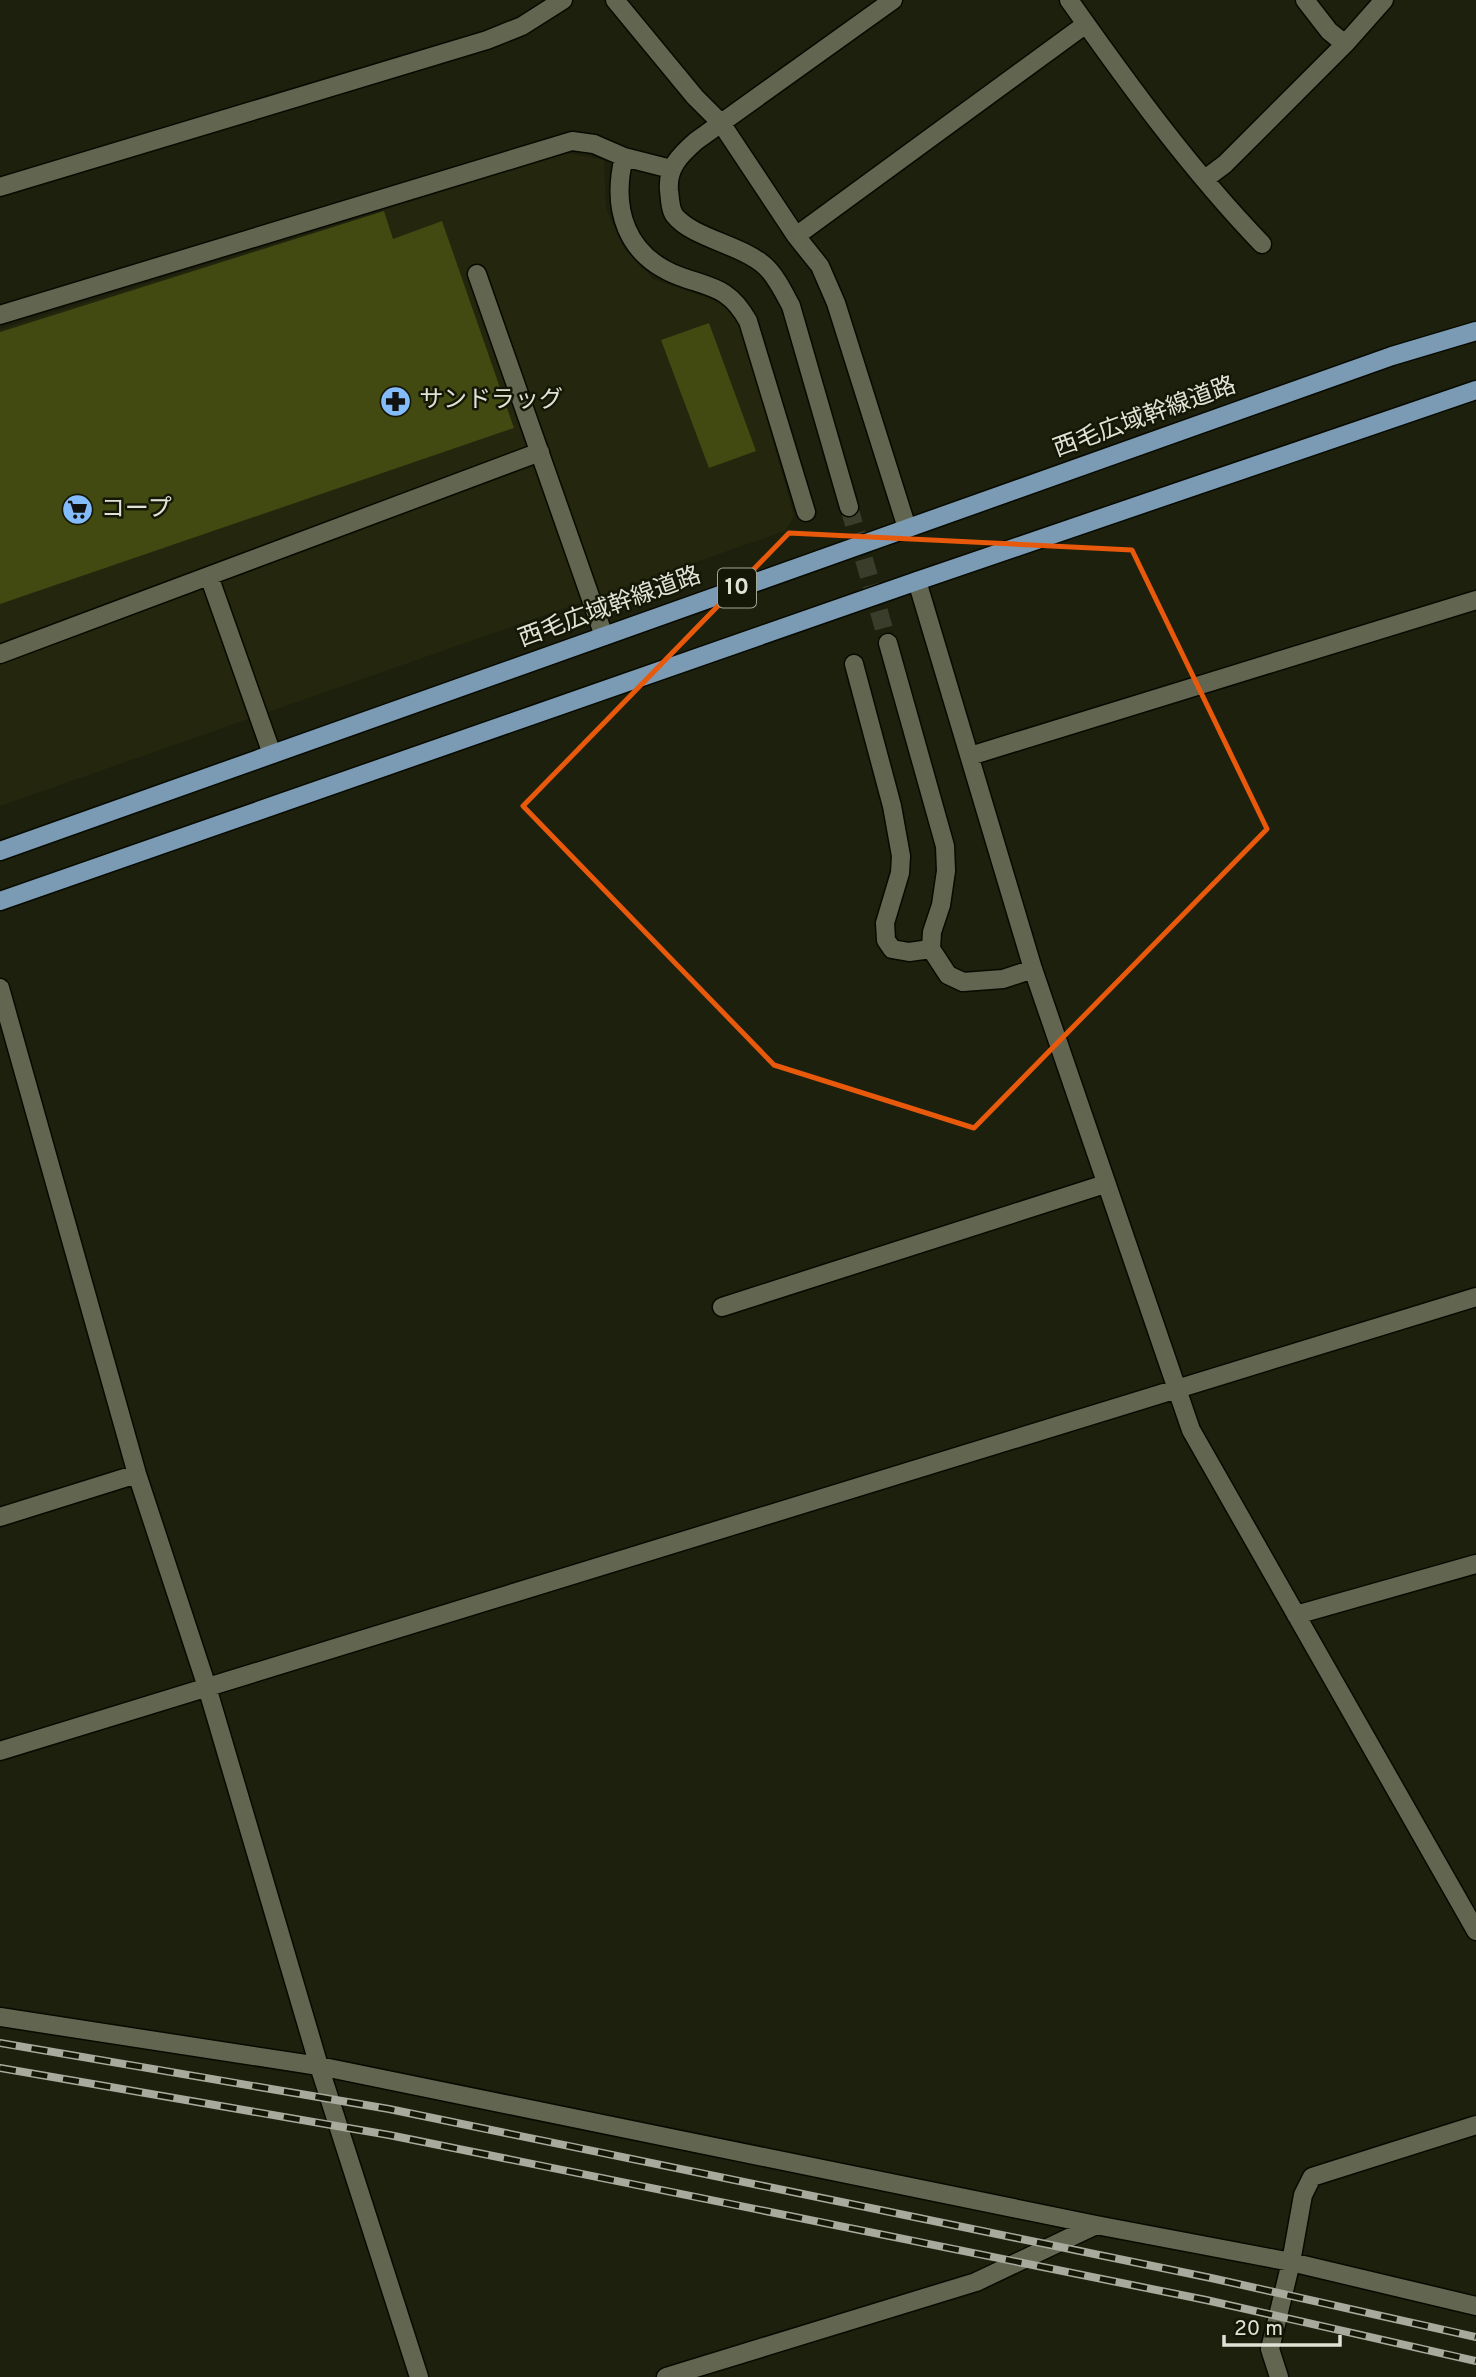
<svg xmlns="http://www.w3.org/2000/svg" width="1476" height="2377" viewBox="0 0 1476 2377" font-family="Overpass,'Noto Sans JP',sans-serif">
<rect width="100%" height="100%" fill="#1d200d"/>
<path fill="#24270d" d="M 568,153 L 604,160 L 606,208 L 623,247 L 653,279 L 716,301 L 733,312 L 744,337 L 794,516 L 785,531 L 0,806 L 0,329 Z"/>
<path fill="#424911" d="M 384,211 L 393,239 L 442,221 L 514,428 L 0,604 L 0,332 Z
M 709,323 L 756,451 L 709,468 L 661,340 Z"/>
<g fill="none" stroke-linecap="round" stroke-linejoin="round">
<path stroke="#3a3d2b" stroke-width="18" stroke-dasharray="18 9" stroke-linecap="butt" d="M 849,507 L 888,643"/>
<defs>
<path id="minor" d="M 615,0 L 695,97 L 721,123 L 796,236 L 820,266 L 836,303 L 907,528
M 1069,0 C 1129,85 1190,169 1262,244
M 1305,0 L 1329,31 L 1345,44
M 624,157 C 611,209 626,256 679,276 C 712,288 729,287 748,321 L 806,512
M 1205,179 L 1225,164 L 1345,44 L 1384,0
M 0,187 L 487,40 L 522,26 L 563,0
M 796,236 L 1086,24
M 477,274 L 604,636
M 0,315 L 572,141 L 594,144 L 624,157 L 671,169
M 849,507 L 791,306 C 784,293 776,276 765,266 C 742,245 693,238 675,216 C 670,210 670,198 669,190 C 667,168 680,155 696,141 L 893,0
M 209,576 L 272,754
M 917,581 L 1033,969 L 1191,1430 L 1476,1931
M 888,643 L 945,846 L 946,871 L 941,905 L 932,932 L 931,949 L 948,975 L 963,982 L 1003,979 L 1033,969
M 0,654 L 540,452
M 854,664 L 892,806 L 901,856 L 900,873 L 885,923 L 886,940 L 892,949 L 909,952 L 931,949
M 970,756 L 1476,600
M 0,988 L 137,1474 L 207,1687 L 319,2066 L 419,2377
M 722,1307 L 1105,1184
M 0,1517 L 137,1474
M 1296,1615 L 1476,1564
M 0,1751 L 1476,1297
M 0,2017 L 319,2066 L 1096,2225 L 1291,2262 L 1476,2306
M 666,2377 L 976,2282 L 1096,2225
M 1279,2377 L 1270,2349 L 1291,2262 L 1303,2195 L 1312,2177 L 1476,2125"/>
<path id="major" d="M 0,851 L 1392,356 L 1476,331
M 0,901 L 917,581 L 1476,390"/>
</defs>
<use href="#minor" stroke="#080a00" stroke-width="21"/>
<use href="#major" stroke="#080a00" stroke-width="21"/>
<use href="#minor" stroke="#626650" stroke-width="18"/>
<use href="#major" stroke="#7b9bb5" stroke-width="18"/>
<defs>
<path id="rail" d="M 0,2043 L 389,2109 L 1211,2278 L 1476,2337
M 0,2068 L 389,2135 L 1206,2300 L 1476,2361"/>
</defs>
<use href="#rail" stroke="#a7aa9c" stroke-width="8"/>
<use href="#rail" stroke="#141705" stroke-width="5" stroke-dasharray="16" stroke-linecap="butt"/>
</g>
<path fill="none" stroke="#e8590c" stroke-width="5" stroke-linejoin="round" d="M 789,533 L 1132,550 L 1267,829 L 974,1128 L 774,1065 L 523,806 Z"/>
<defs>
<symbol id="pharmacy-disc" viewBox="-11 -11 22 22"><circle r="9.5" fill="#84bcfb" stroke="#141705"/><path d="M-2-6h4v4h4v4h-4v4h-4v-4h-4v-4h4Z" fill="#111"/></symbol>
<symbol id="supermarket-disc" viewBox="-11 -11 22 22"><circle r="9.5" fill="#84bcfb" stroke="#141705"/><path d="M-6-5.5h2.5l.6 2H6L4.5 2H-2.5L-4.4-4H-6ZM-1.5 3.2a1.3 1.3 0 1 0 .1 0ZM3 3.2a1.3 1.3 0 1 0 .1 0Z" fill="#111"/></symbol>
</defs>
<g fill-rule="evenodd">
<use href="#pharmacy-disc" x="378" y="384" width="35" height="35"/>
<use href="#supermarket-disc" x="60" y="492" width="35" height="35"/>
</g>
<g text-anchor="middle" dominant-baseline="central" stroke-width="5" stroke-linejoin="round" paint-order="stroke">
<rect fill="#141705" stroke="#a3a597" stroke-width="2" x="718" y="568.5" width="38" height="39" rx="5"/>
<g font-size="23" font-weight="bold" fill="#e0e2d6">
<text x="737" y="588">10</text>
</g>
<g font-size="24" fill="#e0e2d6" stroke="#141705" text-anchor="start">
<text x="419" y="401">サンドラッグ</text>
<text x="101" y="510">コープ</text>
</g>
<g font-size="24" fill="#e0e2d6" stroke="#141705">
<text transform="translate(1145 418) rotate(-20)">西毛広域幹線道路</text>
<text transform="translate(610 608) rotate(-20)">西毛広域幹線道路</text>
</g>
</g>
<path d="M1224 2335v10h116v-10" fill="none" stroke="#e0e2d6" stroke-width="3.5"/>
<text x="1234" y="2335" font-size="21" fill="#e0e2d6" stroke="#141705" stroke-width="5" paint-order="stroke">20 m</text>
</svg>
